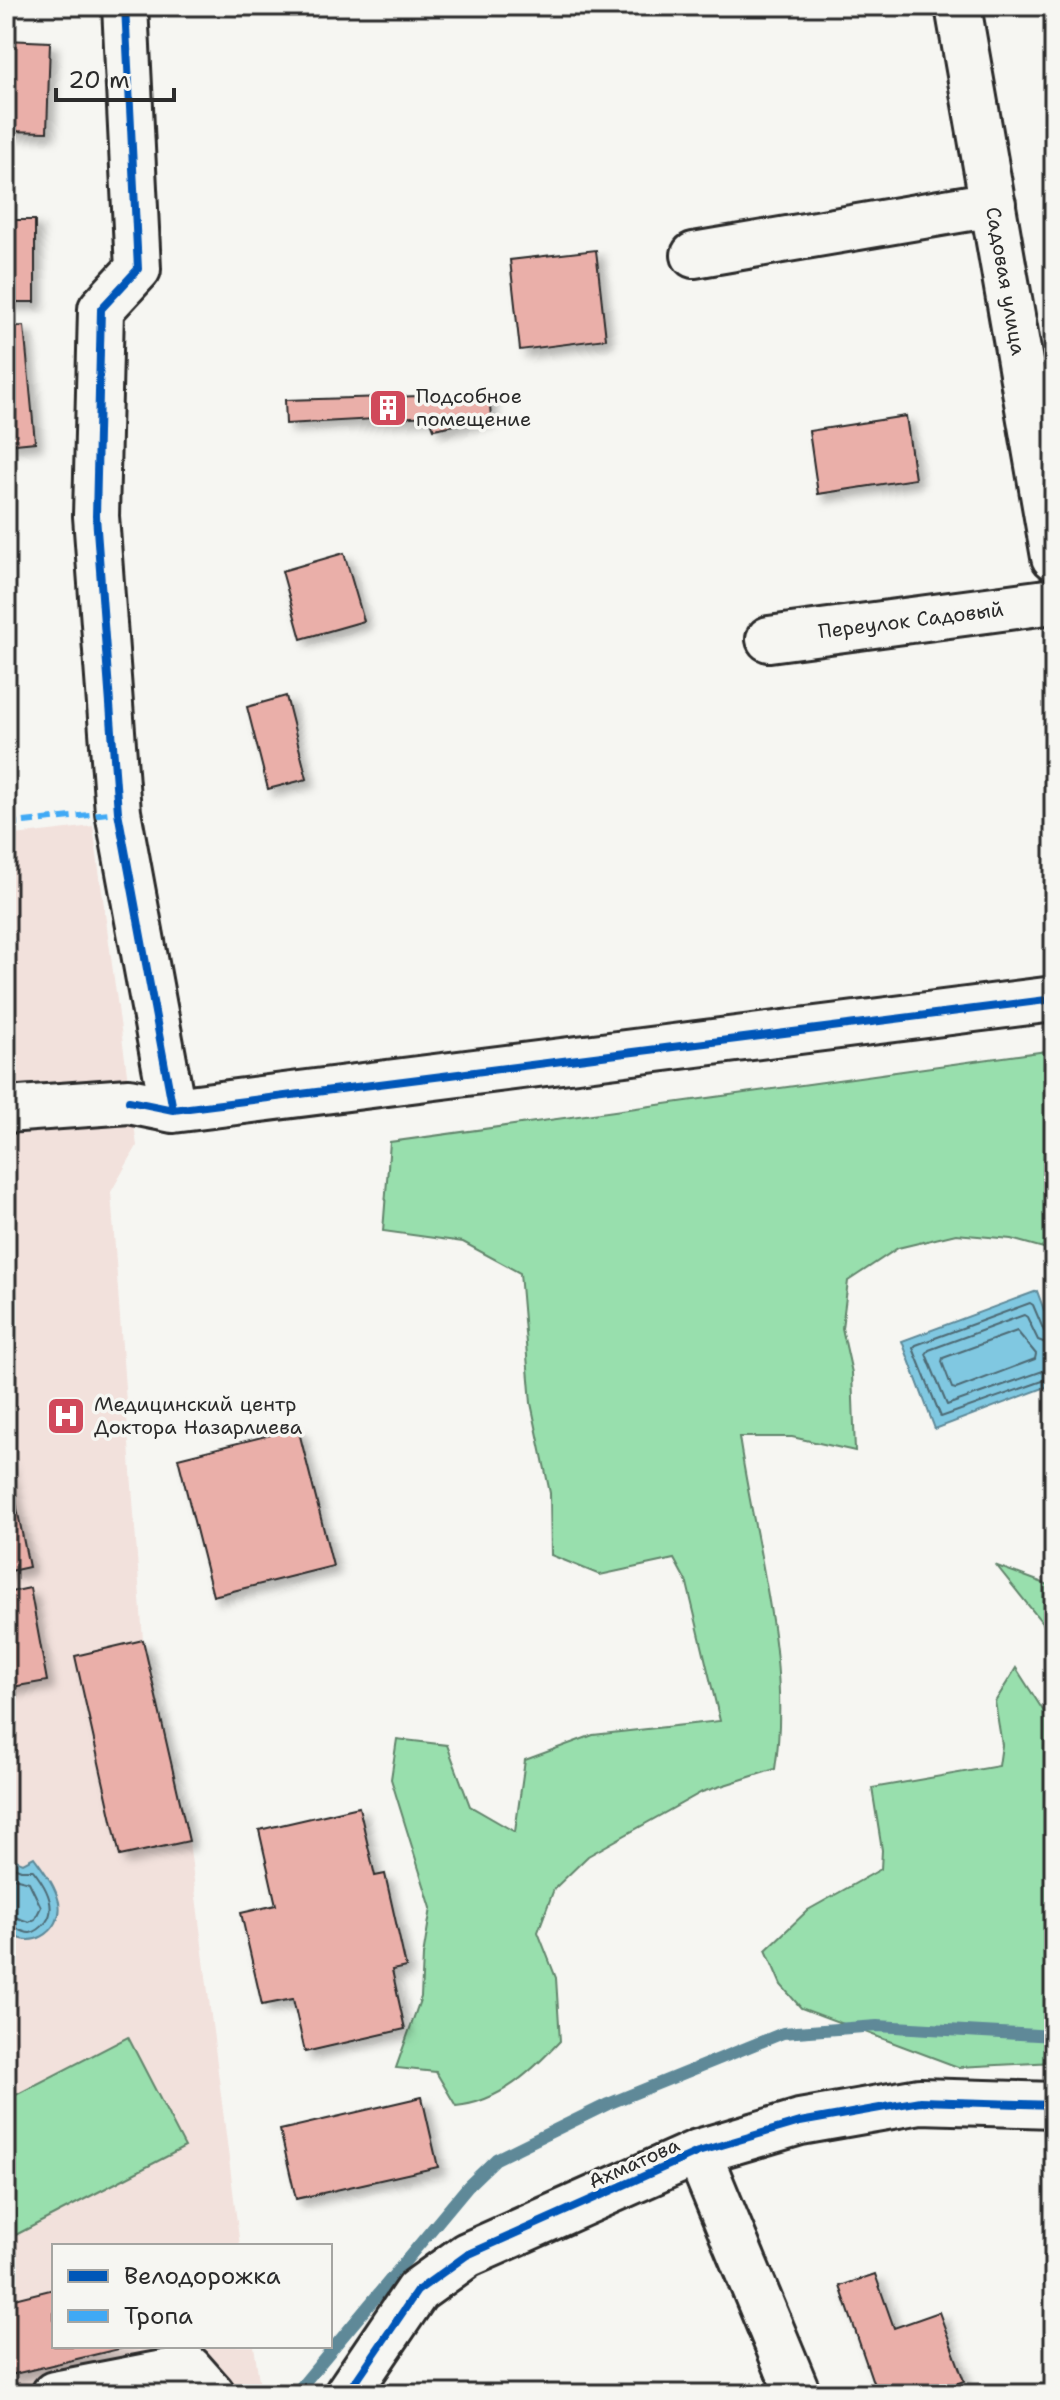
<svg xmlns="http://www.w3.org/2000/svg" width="1060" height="2400" viewBox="0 0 1060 2400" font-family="'Shantell Sans',sans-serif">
<defs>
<filter id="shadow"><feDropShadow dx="7" dy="7" stdDeviation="4" flood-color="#0004"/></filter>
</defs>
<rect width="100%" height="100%" fill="#f6f6f2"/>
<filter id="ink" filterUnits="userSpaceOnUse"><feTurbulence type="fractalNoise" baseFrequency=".0125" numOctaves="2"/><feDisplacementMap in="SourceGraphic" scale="16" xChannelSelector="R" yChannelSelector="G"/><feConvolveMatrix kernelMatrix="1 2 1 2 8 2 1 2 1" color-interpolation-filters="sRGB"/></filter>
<g filter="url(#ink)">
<path fill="#f2e1dc" d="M 93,826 L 137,1146 L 111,1192 L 143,1640 L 189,1841 L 240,2246 L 54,2246 L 54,2346 L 254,2346 L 261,2394 L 6,2394 L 6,836 Z"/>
<path fill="#98dfad" stroke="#62856c" stroke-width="2" d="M 1054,1050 L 1054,1251 L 1011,1239 L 956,1234 L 898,1248 L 848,1281 L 842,1328 L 852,1373 L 855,1451 L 792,1437 L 739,1437 C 755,1546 792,1659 775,1769 L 702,1792 L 588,1856 L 554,1889 L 538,1932 L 556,1978 L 560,2041 C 531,2072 499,2102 456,2106 L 436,2072 L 396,2068 L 421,1997 L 423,1956 L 431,1908 L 391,1779 L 397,1739 L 447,1745 L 470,1806 L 515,1832 L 525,1760 L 593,1735 L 720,1721 L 687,1583 L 674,1559 L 600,1575 L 551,1555 L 550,1493 L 531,1403 L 520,1273 L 463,1242 L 383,1231 L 390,1142 Z
M 997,1566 L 1054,1587 L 1054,1654 L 1044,1625 Z
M 1016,1668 L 1046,1715 L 1054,1710 L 1054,2062 L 958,2067 L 801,2008 L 781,1985 L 766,1950 L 808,1910 L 881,1869 L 882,1850 L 872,1788 L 999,1766 L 1002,1745 L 995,1702 Z
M 128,2037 L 185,2147 L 6,2240 L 6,2100 Z"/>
<path fill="#80c8e1" stroke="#5e8998" stroke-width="2" d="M 1037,1291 L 1054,1337 L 1054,1384 L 935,1429 L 902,1341 Z
M 6,1853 L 13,1859 L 23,1863 L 34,1857 C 44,1871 55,1885 59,1902 C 65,1932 26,1955 6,1928 Z"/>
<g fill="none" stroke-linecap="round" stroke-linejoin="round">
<path stroke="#4d6a74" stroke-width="2" d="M 1017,1331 L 1036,1354 L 1035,1359 L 956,1389 L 952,1388 L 942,1362 L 943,1358 Z
M 1054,1336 L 1044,1331 L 1033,1305 L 1030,1303 L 916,1345 L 913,1348 L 941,1417 L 1054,1377
M 1054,1346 L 1038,1340 L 1027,1317 L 1024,1315 L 929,1350 L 926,1354 L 947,1405 L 1054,1367
M 6,1864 L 21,1870 L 33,1870 C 44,1884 58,1906 46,1922 C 42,1927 37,1932 30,1933 C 20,1933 15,1925 6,1924
M 6,1876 L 29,1882 L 41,1907 L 35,1919 L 29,1922 L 6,1914"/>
<path stroke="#5e8998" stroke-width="12" d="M 295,2394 L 468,2186 L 496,2159 L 608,2104 L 783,2033 L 877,2026 L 1054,2036"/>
</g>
<path fill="#eaafa9" stroke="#2b2b2b" stroke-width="2" filter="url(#shadow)" d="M 6,40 L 50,42 L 47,132 L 6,131 Z
M 6,220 L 35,220 L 35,302 L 6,302 Z
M 596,250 L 606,339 L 520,350 L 510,260 Z
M 24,326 L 35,442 L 6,445 L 6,327 Z
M 489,394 L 491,418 L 434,429 L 429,416 L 286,424 L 285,400 Z
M 906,416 L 915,479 L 818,494 L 809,431 Z
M 344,553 L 364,621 L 301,639 L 282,571 Z
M 286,696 L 307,779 L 268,789 L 247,707 Z
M 298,1428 L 333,1566 L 213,1596 L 178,1458 Z
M 6,1455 L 29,1567 L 6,1572 Z
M 30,1588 L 47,1681 L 6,1688 L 6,1593 Z
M 143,1640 L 189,1841 L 120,1856 L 75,1656 Z
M 359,1807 L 375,1876 L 385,1874 L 406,1967 L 392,1970 L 405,2029 L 305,2052 L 293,1999 L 262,2005 L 241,1913 L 276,1905 L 259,1830 Z
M 422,2097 L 438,2167 L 296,2199 L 280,2130 Z
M 875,2274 L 894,2328 L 939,2312 L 964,2381 L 928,2394 L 877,2394 L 840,2286 Z
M 54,2289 L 54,2346 L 131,2346 L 6,2376 L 6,2301 Z"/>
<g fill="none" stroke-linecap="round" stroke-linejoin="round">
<defs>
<path id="minor" d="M 125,6 L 138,269 L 101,309 L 96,516 L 118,812 L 173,1110
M 958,6 L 1054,557
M 694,255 L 993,204
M 769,639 L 1054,601
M 6,1110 L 129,1101 L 173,1110 L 1054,999
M 698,2152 L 798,2394
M 54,2394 L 189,2368 L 212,2394
M 347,2394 L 417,2291 L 467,2255 L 698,2152 L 800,2122 L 920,2101 L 1054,2105"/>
</defs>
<use href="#minor" stroke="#2b2b2b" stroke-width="50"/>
<use href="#minor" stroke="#f6f6f2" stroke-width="44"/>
<path stroke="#3fa9f5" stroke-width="6" stroke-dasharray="12 6" stroke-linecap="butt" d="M 6,824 L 118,812"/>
<defs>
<path id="cycleway" d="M 125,6 L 138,269 L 101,309 L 96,516 L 118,812 L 173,1110
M 129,1101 L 173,1110 L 1054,999
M 347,2394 L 417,2291 L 467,2255 L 698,2152 L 800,2122 L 920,2101 L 1054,2105"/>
</defs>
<use href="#cycleway" stroke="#f6f6f2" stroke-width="13"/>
<use href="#cycleway" stroke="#0057b8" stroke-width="8"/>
</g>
</g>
<defs>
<symbol id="building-square" viewBox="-11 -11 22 22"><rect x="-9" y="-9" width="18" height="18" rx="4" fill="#d1495b" stroke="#f6f6f2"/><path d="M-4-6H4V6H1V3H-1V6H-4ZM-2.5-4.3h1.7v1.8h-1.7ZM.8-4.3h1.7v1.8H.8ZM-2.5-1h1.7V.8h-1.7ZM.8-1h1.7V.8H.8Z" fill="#fff"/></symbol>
<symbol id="hospital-square" viewBox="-11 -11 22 22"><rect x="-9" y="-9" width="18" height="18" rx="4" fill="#d1495b" stroke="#f6f6f2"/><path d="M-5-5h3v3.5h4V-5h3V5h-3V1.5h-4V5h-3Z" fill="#fff"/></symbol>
</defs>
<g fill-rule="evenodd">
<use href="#building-square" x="366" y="386" width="44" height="44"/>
<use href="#hospital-square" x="44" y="1394" width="44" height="44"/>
</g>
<g text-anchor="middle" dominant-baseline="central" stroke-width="7" stroke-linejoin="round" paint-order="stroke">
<g font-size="20" fill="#2b2b2b" stroke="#f6f6f2">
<text transform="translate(1006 281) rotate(80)">Садовая улица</text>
<text transform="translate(911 620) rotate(-7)">Переулок Садовый</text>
<text transform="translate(634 2163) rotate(-24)">Ахматова</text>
</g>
<g font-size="20" fill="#2b2b2b" stroke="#f6f6f2" text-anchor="start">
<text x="416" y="396">Подсобное<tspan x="416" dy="23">помещение</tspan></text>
<text x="94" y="1404">Медицинский центр<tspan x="94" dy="23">Доктора Назарлиева</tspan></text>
</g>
</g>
<rect width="1060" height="2400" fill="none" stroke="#f6f6f2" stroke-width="32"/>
<rect x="16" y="16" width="1028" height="2368" fill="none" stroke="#2b2b2b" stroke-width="3" filter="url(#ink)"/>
<rect x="52" y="2244" width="280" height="104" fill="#f6f6f2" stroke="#a5a5a2" stroke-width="2"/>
<rect x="68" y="2270" width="40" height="12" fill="#0057b8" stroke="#a5a5a2" stroke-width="2"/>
<text x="124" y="2284" font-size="24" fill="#2b2b2b">Велодорожка</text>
<rect x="68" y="2310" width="40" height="12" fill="#3fa9f5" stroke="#a5a5a2" stroke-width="2"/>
<text x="124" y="2324" font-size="24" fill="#2b2b2b">Тропа</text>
<path d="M56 88v12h118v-12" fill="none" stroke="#2b2b2b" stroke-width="4"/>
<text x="68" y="88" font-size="24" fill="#2b2b2b" stroke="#f6f6f2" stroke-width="6" paint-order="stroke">20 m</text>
</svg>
